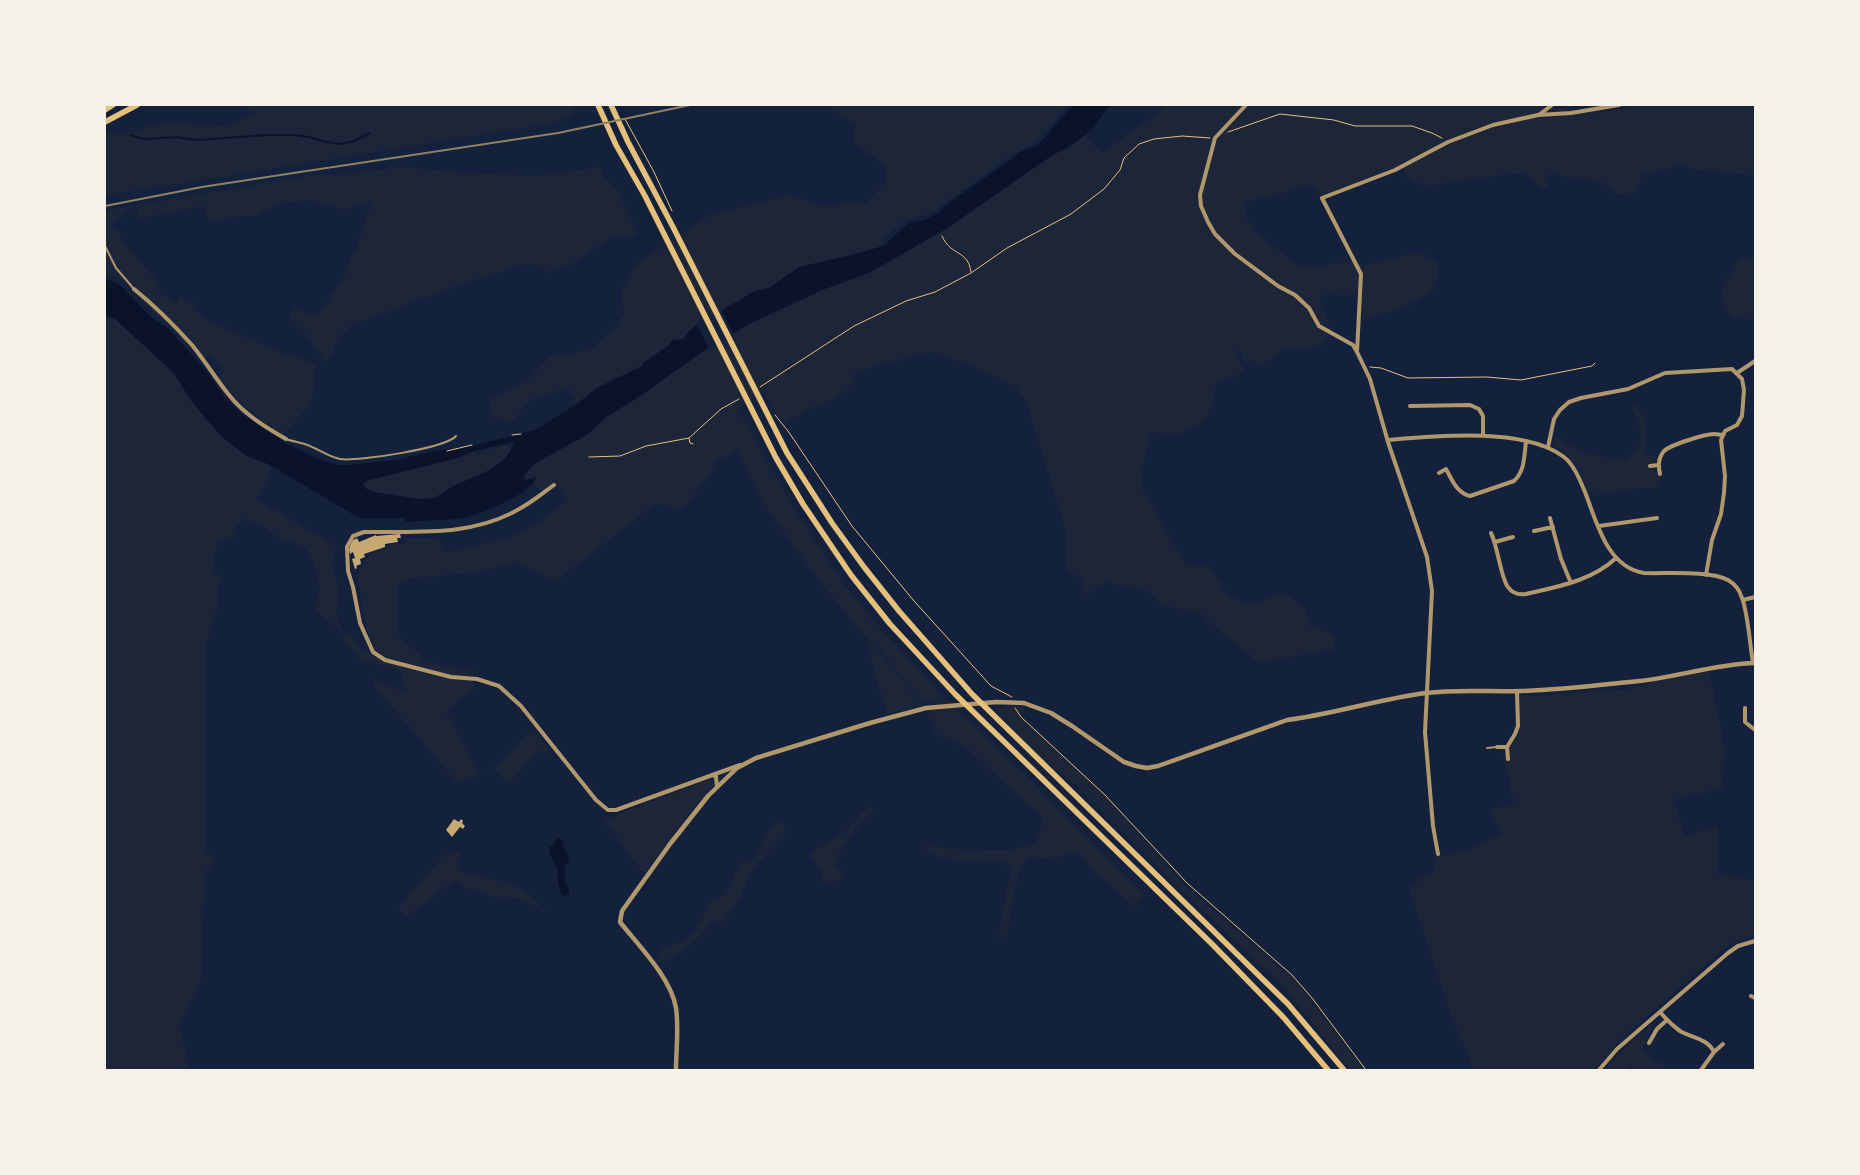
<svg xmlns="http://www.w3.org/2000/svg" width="1860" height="1175" viewBox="0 0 1860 1175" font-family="Mulish,sans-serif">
<rect width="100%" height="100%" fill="#14213d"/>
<path fill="#1d2539" d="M 242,105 L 576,105 L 574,112 L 560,122 L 105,196 L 105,131 L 124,134 L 154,125 L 177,121 L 203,127 L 230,125 L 255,112 Z
M 828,105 L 1067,105 L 1037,141 L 1012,155 L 929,214 L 903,221 L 882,240 L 883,246 L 856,254 L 799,267 L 769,288 L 756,291 L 697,325 L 687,333 L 684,339 L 673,340 L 668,346 L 643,363 L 642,366 L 597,388 L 578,403 L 567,387 L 552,394 L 530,400 L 513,421 L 492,417 L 490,399 L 527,381 L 549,357 L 590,350 L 616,326 L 624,313 L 621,290 L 641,260 L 712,214 L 788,195 L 821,205 L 866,203 L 887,180 L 883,164 L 853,142 L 856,123 L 843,118 Z
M 1168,105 L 1204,105 L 1207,108 L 1211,105 L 1532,105 L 1598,113 L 1646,105 L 1755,105 L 1755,176 L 1698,170 L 1682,165 L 1643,175 L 1636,192 L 1630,195 L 1617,194 L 1601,182 L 1552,174 L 1547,177 L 1549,187 L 1542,189 L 1526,173 L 1494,176 L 1428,186 L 1411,181 L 1399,166 L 1320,197 L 1312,184 L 1278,195 L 1258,198 L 1245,203 L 1245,215 L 1255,232 L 1301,268 L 1357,261 L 1363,266 L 1420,252 L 1438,263 C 1438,268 1440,275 1438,279 C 1430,304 1384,313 1362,320 L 1362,294 L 1341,296 L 1333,292 L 1319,297 L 1332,332 L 1326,342 L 1310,351 L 1299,348 L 1285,348 L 1275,357 L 1258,367 L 1254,360 L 1244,362 L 1241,351 L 1235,351 L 1245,372 L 1216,384 L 1213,403 L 1204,421 L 1180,434 L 1152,433 L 1144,461 L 1141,487 L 1185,564 L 1210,567 L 1227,594 L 1249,605 L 1285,592 L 1305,610 L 1310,625 L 1334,636 L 1334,649 L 1259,663 L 1198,612 L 1164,606 L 1149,592 L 1108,582 L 1086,595 L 1080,586 L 1085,578 L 1068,573 L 1065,566 L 1065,528 L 1026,401 L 1016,387 L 995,376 L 935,352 L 915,355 L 856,372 L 850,386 L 847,390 L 824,403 L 805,411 L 785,424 L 775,413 L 764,392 L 737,407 L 793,507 L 844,584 L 878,626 L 947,700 L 1030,779 L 1095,847 L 1144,894 L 1135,907 L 1097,874 L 1076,851 L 1053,859 L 1029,857 C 1013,871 1011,917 1007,937 L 998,937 L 1011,870 L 1005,860 C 982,860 942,865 925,850 L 928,843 L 940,848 C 957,848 1020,854 1032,844 C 1042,837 1041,827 1041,816 L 965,747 L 933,732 L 936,723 L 929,720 L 928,712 L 943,708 L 937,701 L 924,704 L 873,642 L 870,641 L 923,705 L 887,714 L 867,646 L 869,641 L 818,580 L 770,513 L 736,450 L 713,464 L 715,467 L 683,510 L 656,503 L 556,581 L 515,562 L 482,572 L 404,579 L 397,586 L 399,637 L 419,653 L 424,662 L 473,671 L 474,687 L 446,712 L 481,776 L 456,781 L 373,685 L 374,679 L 406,692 L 399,669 L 362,661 L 343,638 L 350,634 L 360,649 L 372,654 L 374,650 L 367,628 L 357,576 L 369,554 L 385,550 L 390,544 L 404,544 L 407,538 L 438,538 L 443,553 L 513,536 L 543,520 L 567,500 L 554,484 L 543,491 L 523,477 L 534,464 L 588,434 L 605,418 L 643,394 L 702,352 L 749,324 L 822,290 L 869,273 L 899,256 L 949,227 L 1054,154 L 1067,149 L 1085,135 L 1102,153 Z
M 402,167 L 468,173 L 536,176 L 600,167 L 605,178 L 618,191 L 638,234 L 630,238 L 614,236 L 571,264 L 551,273 L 530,263 L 470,281 L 354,324 L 339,337 L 334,346 L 333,354 L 325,362 L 306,334 L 288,316 L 296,307 L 310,315 L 316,315 L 322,310 L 345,275 L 350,258 L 357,247 L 372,202 L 344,210 L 311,200 L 285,203 L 262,212 L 257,216 L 239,216 L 210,223 L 204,206 L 138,219 L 136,205 L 314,175 L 335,175 Z
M 135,205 L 111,225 L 118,231 L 125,244 L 158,282 L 156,288 L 165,296 L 177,303 L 180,297 L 194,304 L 197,311 L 208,320 L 281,352 L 316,364 C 315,370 313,396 311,400 C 305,412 293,424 283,434 L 258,418 L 236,399 L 219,377 L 225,372 L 211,355 L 205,359 L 188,337 L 156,315 L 117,275 L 105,278 L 105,211 Z
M 1755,256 L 1755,318 L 1746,320 L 1730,317 L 1721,293 L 1734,266 L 1740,258 Z
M 105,316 L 115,319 L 173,372 L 199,409 L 221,436 L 245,455 L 270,465 L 271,474 L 256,499 L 337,546 L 332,563 L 339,591 L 336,613 L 343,633 L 315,610 L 320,586 L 315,566 L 305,547 L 282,540 L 263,526 L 244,518 L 237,525 L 234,538 L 218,540 L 215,554 L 214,572 L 222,578 L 217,590 L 218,603 L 207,643 L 205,849 L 214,862 L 205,873 L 201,982 L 179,1026 L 190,1070 L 105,1070 Z
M 1635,403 C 1647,423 1650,430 1643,453 L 1648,456 L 1656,455 L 1657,459 L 1654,463 L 1650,465 L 1651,469 L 1658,474 L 1660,484 L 1657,488 L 1639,488 L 1594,496 L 1592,492 L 1588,492 L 1579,471 L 1569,458 L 1554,444 L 1555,436 C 1579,452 1598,457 1626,460 C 1649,444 1639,427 1632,406 Z
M 507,445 L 511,449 C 497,473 473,476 451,488 C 443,492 437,499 427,499 C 414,500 402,495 390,494 C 380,493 368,493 363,483 L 369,480 L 458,458 L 475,451 L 479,456 L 483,451 Z
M 1709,672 L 1725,749 L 1722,788 L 1669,801 L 1675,801 L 1684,836 L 1718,826 L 1717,873 L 1755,881 L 1755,935 L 1730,944 L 1704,966 L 1618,1042 L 1595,1070 L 1474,1070 L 1451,1015 L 1409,888 L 1418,884 L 1416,879 L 1434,872 L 1433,858 L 1469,849 L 1502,834 L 1488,810 L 1514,804 L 1503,752 C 1520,731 1519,721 1520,695 L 1532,696 L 1629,689 L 1673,677 Z
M 1014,706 L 1016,712 L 1016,706 L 1026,708 L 1020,718 L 1097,788 L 1185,885 L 1288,975 L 1292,976 L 1364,1070 L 1350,1070 L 1281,984 L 1173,883 L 1146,854 L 1081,789 L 1044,761 L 992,708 Z
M 531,730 L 550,749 L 544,754 L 539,750 L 509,783 L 494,769 Z
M 709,779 L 714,782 L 714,785 L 690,813 L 644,874 L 604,820 Z
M 869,806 L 873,809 C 861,824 837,847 836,867 L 846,876 L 829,884 L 823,883 L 822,871 L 810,855 L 812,852 L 846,831 L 857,818 Z
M 778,820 L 785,827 L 785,835 L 770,850 L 750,875 L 739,899 L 722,923 L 712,920 C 703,937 674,962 655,963 L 663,947 L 683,942 L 700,924 L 709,903 L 725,895 L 740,863 L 752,861 L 769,831 Z
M 460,851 L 459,870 L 483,878 L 507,882 L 524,890 L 545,912 L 519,898 L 495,897 L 468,889 L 455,880 L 406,917 L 398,908 L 446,853 Z
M 1653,1024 L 1648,1040 L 1641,1050 L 1671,1070 L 1638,1070 L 1630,1065 L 1626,1070 L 1605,1070 L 1619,1053 Z"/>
<path fill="#0b132b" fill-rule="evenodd" d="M 1073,105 L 1112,105 C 1104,110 1100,120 1094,127 C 1083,138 1069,148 1054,154 L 949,227 L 899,256 L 869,273 L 822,290 L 749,324 L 702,352 L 643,394 L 605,418 L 588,434 L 534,464 L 523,477 L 526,480 L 536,477 C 532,494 484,512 468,517 C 450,521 425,520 406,522 L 405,518 L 359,518 L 270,465 L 245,455 L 221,436 L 208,421 L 192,402 L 173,372 L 115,319 L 105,316 L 105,279 L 115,282 L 123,288 L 152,318 L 170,330 L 209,374 L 227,400 L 242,414 L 284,442 L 318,459 L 338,465 L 349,465 L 397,460 L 429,452 L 476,445 L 535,430 L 578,403 L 597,388 L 642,366 L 643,363 L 668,346 L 673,340 L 684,339 L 689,331 L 697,325 L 755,291 L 769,288 L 799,267 L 856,254 L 883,246 L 909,223 L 927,219 L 939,212 L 947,204 L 1012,159 L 1019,152 L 1037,146 ZM 513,442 L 514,445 L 506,458 L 490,470 L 451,487 L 435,498 L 418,499 L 374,492 L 366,489 L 363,483 L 369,480 L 458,458 L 477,450 Z
M 558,838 L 563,840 L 563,846 L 567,852 L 569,861 L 564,867 C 566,876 563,881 569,889 L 569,894 L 563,896 C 558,888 556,877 558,868 C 553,861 548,854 550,846 L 554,846 L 555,840 Z"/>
<path fill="#14213d" d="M 721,309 L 734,336 L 710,350 L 696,323 Z"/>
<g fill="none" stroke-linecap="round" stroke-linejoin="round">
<path stroke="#0b132b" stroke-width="2" d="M 130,135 L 144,139 L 176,137 L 196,140 L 267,135 L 294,135 L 309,137 L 326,142 L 341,144 L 354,141 L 370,133"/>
</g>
<path fill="#c6a872" d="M 400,534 L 401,538 L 397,538 L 398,542 L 385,544 L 385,547 L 364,554 L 365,557 L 360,559 L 361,564 L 356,566 L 357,568 L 355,569 L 352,559 L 355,558 L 353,552 L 350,554 L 349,549 L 352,541 L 357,538 L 359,542 L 376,535 L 376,536 Z
M 454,819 L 459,822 L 461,819 L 463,821 L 462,823 L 465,826 L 463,829 L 460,827 L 452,837 L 446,830 Z"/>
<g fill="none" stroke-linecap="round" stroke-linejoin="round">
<path stroke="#e5c07b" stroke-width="1" d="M 1673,105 L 1694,105
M 625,119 L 654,172 L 672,211
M 1228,132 L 1280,114 L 1334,120 L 1355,126 L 1412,126 L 1432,133 L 1442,138
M 942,236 C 951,257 968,249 971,272
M 1370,367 L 1381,368 L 1408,378 L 1487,377 L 1521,380 L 1592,366 L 1595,363
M 760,387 L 854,326 L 906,301 L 935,292 L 971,273 L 1007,248 L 1071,214 L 1104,189 L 1120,170 L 1124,158 L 1139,144 L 1154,139 L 1182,136 L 1210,138
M 775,415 L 788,431 L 852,526 L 914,601 L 991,686 L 1012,697
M 512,435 L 521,434
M 689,438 L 690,443 L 693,444
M 447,451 L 472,445
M 589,457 L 620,456 L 646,446 L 689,438 L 721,409 L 739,399
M 1015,708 L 1021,717 L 1105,795 L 1187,883 L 1292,975 L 1312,998 L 1366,1070"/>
<path stroke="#b1986c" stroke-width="2" d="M 105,246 L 116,268 L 134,289
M 286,439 C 294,442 305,443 312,447 C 322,451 329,457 340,459 C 357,462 446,448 456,436
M 1487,748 L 1497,747"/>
<path stroke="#b1986c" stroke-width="4" d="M 1246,105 L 1215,138 L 1200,195 L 1201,206 L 1208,222 L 1215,234 L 1235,254 L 1278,286 L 1295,295 L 1309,308 L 1319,326 L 1353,345 L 1357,352
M 1540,114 L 1552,105
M 134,289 C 155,306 174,325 192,345 C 205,361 216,379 229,395 C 244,414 265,427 286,439
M 1737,373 L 1755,361
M 1410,406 L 1470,405 L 1479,409 L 1483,416 L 1483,435
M 1388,442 L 1389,440 C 1435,436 1525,427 1564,457 C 1574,465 1580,480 1585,492 C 1597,523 1607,567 1644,573 C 1666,574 1710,570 1728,580 C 1735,584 1740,591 1742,598 C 1748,613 1750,646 1753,663
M 1548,447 L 1554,419 L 1560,410 L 1569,402 L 1581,398 L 1628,389 L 1665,373 L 1732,369 L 1742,379 L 1744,390 L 1742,416 L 1737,425 L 1725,431 L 1721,440 L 1725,476 L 1724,493 L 1721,514 L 1712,540 L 1706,575
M 1650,466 L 1658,465
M 1439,473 L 1446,469 C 1452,480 1457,493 1470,496 L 1514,481 C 1525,471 1524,456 1526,442
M 1660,474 C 1658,466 1658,458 1664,451 C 1670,445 1705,434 1714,434 C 1717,434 1720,435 1723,435
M 554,485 C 543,493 531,503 519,509 C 472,537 416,531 364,532 L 353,536 L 347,547 L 348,571 L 353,587 L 360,623 L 373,652 L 385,660 L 451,677 L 477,679 L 499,686 L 521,706 L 596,800 L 608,810 L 616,810 L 740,765
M 1550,518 L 1561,559 L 1571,583
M 1599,526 L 1657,518
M 1534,531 L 1553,527
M 1491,533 C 1498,547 1501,579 1508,587 C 1512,593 1519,595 1526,594 C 1556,587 1592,581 1616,558
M 1495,542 L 1513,537
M 1743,600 L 1755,597
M 1745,708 L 1745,722 L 1755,730
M 1497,747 L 1507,747 L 1515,734 L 1518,726 L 1517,691
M 1507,747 L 1508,759
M 713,775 L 716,777 L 717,786
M 1438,854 L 1433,826 L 1425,732 L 1432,591 L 1427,557 L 1388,442 L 1370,379 L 1357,352 L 1361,274 L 1322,198 L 1395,170 L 1448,142 L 1493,125 L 1538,115 L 1571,113 L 1619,105
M 1751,996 L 1755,998
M 1660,1012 C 1666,1019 1673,1026 1680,1031 C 1692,1038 1707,1038 1714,1052 L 1701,1070
M 1649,1043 L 1657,1029 L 1667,1020
M 1714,1052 L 1723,1044
M 1599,1070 L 1617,1049 L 1728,953 L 1738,946 L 1755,941"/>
<path stroke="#b1986c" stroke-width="4.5" d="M 676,1070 C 676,1050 679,1029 676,1008 C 671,978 639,946 620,922 L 622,911 L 670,844 L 708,796 L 737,768 L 756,758 L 870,723 L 926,708 L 996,702 L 1024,703 L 1051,713 L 1072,726 L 1124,762 L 1136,766 L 1147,768 L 1158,766 L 1287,720 C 1334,714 1379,699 1426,693 C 1457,689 1490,692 1521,691 C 1560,690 1600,685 1639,681 C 1678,677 1715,664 1755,663"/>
<path stroke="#e5c07b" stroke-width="5.5" d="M 598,105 L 616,145 L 645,196 L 776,458 L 803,504 L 851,575 L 890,624 L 955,694 L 1212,944 L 1284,1018 L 1328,1070
M 611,105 L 628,142 L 673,227 L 787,453 L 832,523 L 864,567 L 899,611 L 972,694 L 1288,1004 L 1344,1070
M 105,110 L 113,105
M 105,122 L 137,105"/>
<path stroke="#918062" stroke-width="2" d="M 105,206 L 202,187 L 558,133 L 690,105"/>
</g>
<rect width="1860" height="1175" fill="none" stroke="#f6f1e7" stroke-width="212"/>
</svg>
